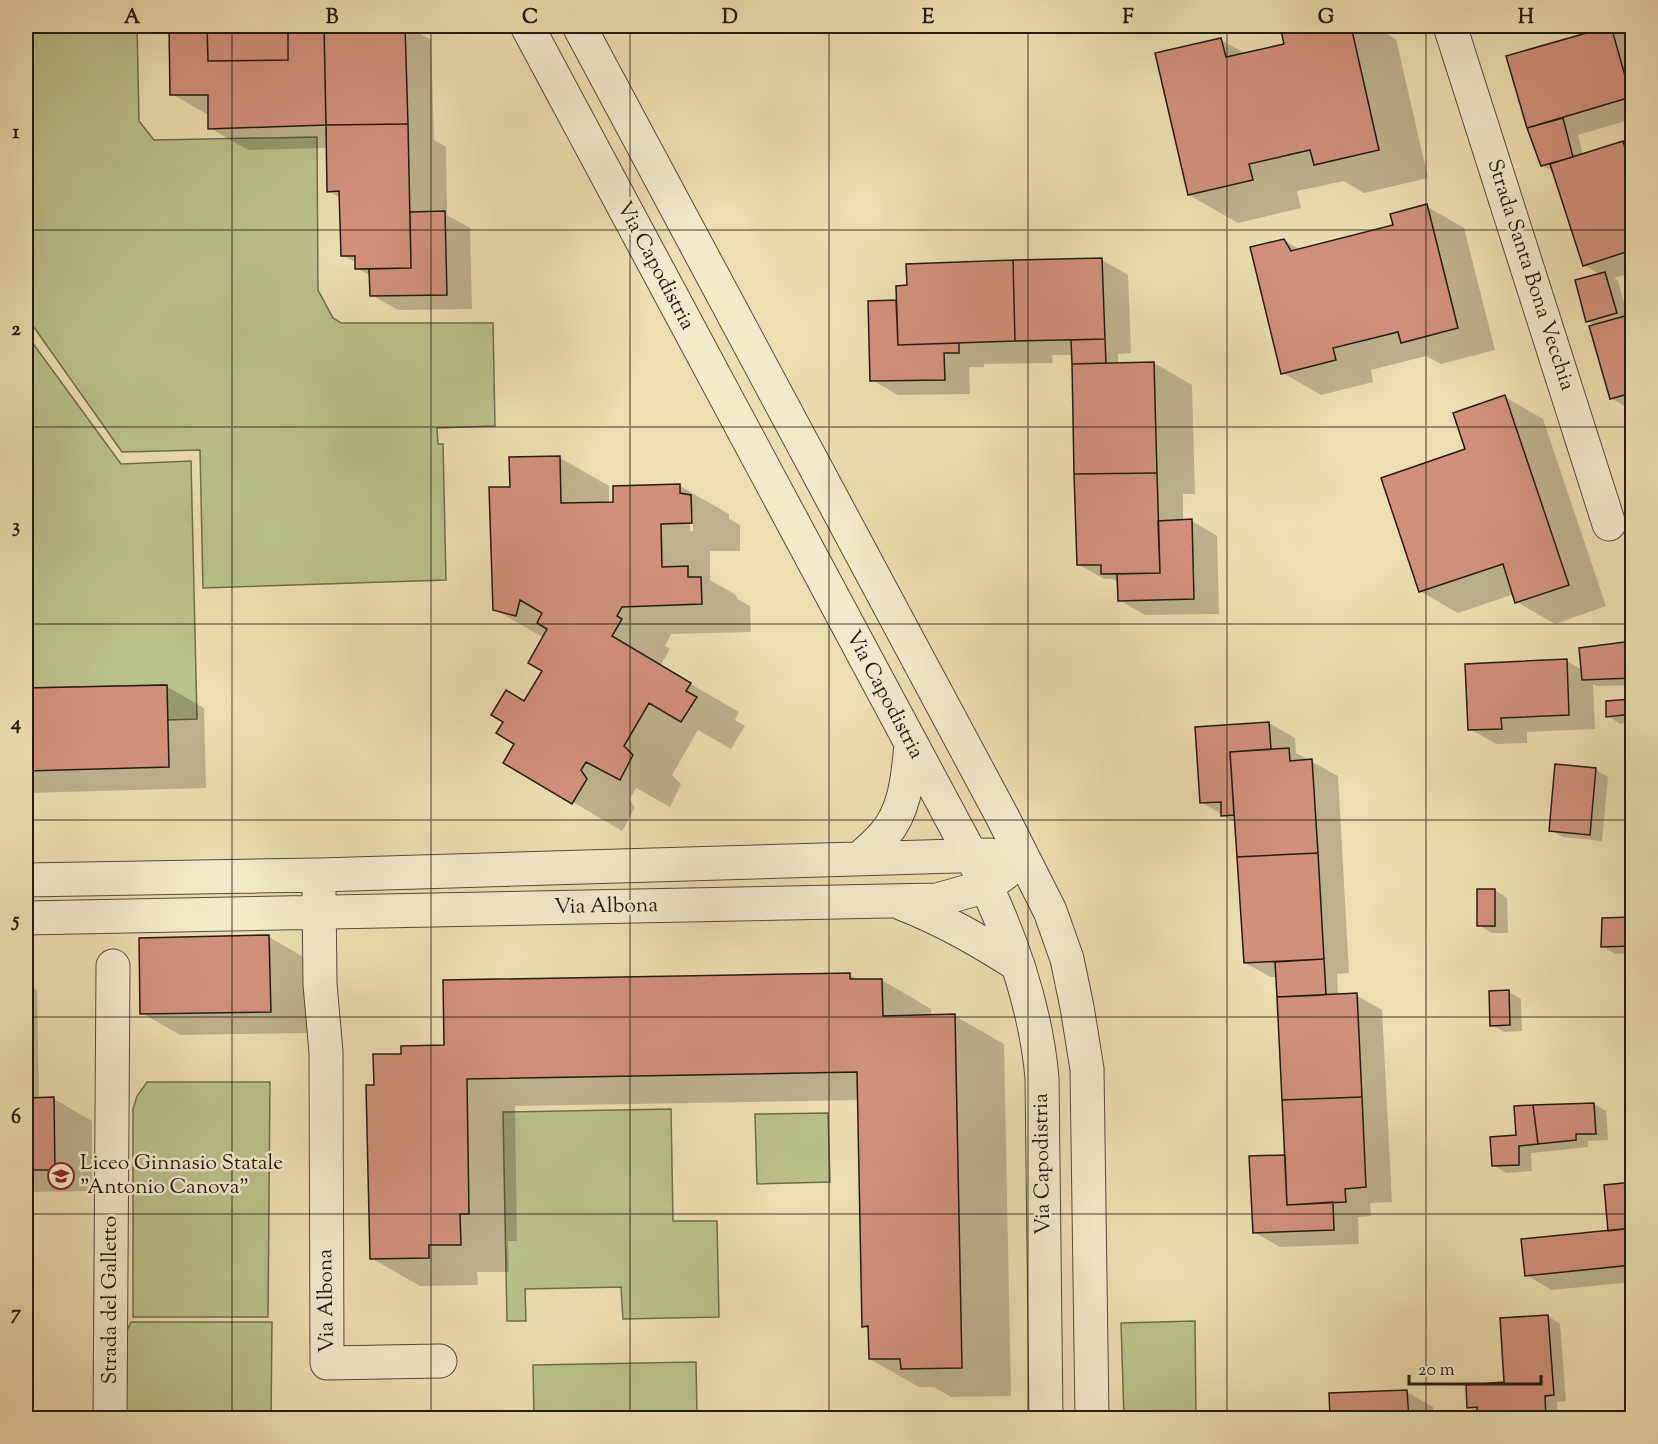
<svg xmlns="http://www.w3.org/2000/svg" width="1658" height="1444" viewBox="0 0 1658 1444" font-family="'Sorts Mill Goudy',serif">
<rect width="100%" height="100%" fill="#ecdeb0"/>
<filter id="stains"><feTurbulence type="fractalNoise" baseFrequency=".00333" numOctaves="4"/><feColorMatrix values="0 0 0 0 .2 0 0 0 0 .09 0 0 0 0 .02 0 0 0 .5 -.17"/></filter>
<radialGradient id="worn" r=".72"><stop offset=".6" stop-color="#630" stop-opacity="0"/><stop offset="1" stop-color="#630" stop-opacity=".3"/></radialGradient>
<path fill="#bac18a" stroke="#6e6e4e" stroke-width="1.5" d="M 26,26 L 137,26 L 139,121 L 154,140 L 317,137 L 318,290 L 333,318 L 341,323 L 493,323 L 495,426 L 437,428 L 438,444 L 443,444 L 446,580 L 203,588 L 200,450 L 122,452 L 26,316 Z
M 26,334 L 121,464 L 191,461 L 197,719 L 167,720 L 166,685 L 26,688 Z
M 147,1082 L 270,1082 L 268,1317 L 133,1317 L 133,1109 L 137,1096 Z
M 671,1109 L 673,1221 L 717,1221 L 719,1317 L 623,1319 L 621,1287 L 525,1289 L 526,1321 L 507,1321 L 503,1112 Z
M 828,1113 L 830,1182 L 757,1184 L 755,1114 Z
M 1195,1321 L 1196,1418 L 1124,1418 L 1121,1323 Z
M 131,1322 L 272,1322 L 271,1418 L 122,1418 L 122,1341 Z
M 696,1362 L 697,1413 L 703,1418 L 534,1418 L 533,1365 Z"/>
<path fill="#0003" fill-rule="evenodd" d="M 170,26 L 406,26 L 431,40 L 434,140 L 446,147 L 447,215 L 470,228 L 472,309 L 398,310 L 372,295 L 371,276 L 357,268 L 357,263 L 342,255 L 341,198 L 329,191 L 328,148 L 248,150 L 210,128 L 210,116 L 172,94 Z
M 1282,26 L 1372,26 L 1396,39 L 1428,178 L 1364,193 L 1344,181 L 1297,191 L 1301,208 L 1238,223 L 1189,195 L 1221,40 L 1246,54 L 1286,45 Z
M 1610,27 L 1632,39 L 1632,119 L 1578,135 L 1583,155 L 1623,143 L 1632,148 L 1632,273 L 1614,278 L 1618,281 L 1628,317 L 1632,316 L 1632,411 L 1611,398 L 1596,326 L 1588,321 L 1601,275 L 1584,265 L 1554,172 L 1542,165 L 1529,128 L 1508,57 Z
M 1426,206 L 1464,228 L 1495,350 L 1441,364 L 1426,356 L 1371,370 L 1373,382 L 1321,395 L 1283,373 L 1284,240 L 1301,250 L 1395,226 Z
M 1102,260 L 1128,275 L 1131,353 L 1118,354 L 1118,364 L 1154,363 L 1192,385 L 1195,494 L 1183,494 L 1183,521 L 1192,521 L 1217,536 L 1219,614 L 1145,615 L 1119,600 L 1119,583 L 1113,579 L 1104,579 L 1078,564 L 1073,355 L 1052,355 L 1053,363 L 984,364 L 984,367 L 969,367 L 970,394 L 898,395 L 872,380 L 896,301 L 898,303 L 909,287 L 908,265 Z
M 1505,397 L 1543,419 L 1606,606 L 1555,624 L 1517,602 L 1514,594 L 1458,613 L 1420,591 L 1467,450 Z
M 560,458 L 609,486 L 609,504 L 680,486 L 729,514 L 729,519 L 740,525 L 740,551 L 710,551 L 710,580 L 736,595 L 737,599 L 750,606 L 751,632 L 671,634 L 665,646 L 670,649 L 660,666 L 739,712 L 735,720 L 745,726 L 731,749 L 698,730 L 672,775 L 681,784 L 670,807 L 636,788 L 630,799 L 635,808 L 622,831 L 505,762 L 516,744 L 505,722 L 525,703 L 544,670 L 544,638 L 494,609 L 512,488 ZM 690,513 L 693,513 L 693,531 L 690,531 Z
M 1632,643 L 1632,685 L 1597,686 L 1593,684 L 1595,729 L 1527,732 L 1527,743 L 1496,744 L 1470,729 L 1566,661 L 1583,670 L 1581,649 Z
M 166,686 L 204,708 L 206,788 L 26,793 L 26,690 Z
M 1632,701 L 1632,722 L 1620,724 L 1608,716 L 1607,702 Z
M 1269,723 L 1295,738 L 1296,753 L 1338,776 L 1349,973 L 1337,974 L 1338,996 L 1356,995 L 1382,1010 L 1392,1202 L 1370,1203 L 1371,1216 L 1358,1217 L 1359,1244 L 1280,1247 L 1254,1232 L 1287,1156 L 1278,977 L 1271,977 L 1245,963 L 1236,823 L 1201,802 L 1196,728 Z
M 1596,770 L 1608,777 L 1602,841 L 1563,837 L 1550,830 Z
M 1495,890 L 1507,898 L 1508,933 L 1491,933 L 1479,925 Z
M 1632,918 L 1632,953 L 1615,954 L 1602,946 L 1603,920 Z
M 269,937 L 307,959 L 308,1033 L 180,1035 L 142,1013 Z
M 850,975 L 860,981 L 882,980 L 931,1009 L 931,1016 L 955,1016 L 1004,1044 L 1011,1396 L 951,1397 L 934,1387 L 919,1387 L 870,1359 L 870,1330 L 863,1326 L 859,1100 L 515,1106 L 517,1241 L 508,1241 L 509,1272 L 477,1272 L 478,1285 L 420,1286 L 371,1258 L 375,1087 L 402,1055 Z
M 26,984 L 37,990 L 39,1099 L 54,1099 L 92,1121 L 92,1191 L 26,1192 Z
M 1509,992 L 1521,999 L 1522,1031 L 1504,1032 L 1492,1025 Z
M 1594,1104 L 1606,1111 L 1608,1140 L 1588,1141 L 1588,1147 L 1531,1153 L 1532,1171 L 1506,1173 L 1493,1165 L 1517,1137 Z
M 1632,1184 L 1632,1282 L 1552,1290 L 1526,1275 L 1610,1232 L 1605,1186 Z
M 1548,1316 L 1560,1324 L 1566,1401 L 1557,1402 L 1558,1418 L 1479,1418 L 1479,1413 L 1469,1407 L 1506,1383 Z
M 1407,1392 L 1433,1407 L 1434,1418 L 1331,1418 L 1330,1395 Z"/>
<path fill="#d1907a" stroke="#231b12" stroke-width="1.5" d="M 169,26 L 207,26 L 208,61 L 288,60 L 288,26 L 324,26 L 326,125 L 208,129 L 208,95 L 170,95 Z
M 207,26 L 288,26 L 288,60 L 208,61 Z
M 324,26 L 405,26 L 408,124 L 326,125 Z
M 1280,26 L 1351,26 L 1379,150 L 1314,165 L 1310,150 L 1249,164 L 1253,180 L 1188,195 L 1155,53 L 1221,38 L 1226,57 L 1284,44 Z
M 1611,26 L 1631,97 L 1527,128 L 1506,56 Z
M 1563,118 L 1573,157 L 1541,166 L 1527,128 Z
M 408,124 L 411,268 L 355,269 L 355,256 L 341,256 L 339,191 L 327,192 L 326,125 Z
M 1623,141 L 1632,172 L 1632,250 L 1583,266 L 1550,164 Z
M 1427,204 L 1458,328 L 1401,343 L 1398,332 L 1333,348 L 1336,360 L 1281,374 L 1250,247 L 1284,239 L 1291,251 L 1393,225 L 1390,214 Z
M 445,211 L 447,295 L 370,296 L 369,269 L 411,268 L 410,212 Z
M 1102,258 L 1105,339 L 1015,341 L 1013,260 Z
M 1013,260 L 1015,341 L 898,345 L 896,286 L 907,285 L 906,264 Z
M 1605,272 L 1617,313 L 1586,322 L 1575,280 Z
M 896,300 L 898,345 L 959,343 L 959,353 L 944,353 L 945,380 L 870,381 L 868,301 Z
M 1632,314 L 1632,393 L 1610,399 L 1589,326 Z
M 1105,339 L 1106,363 L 1072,364 L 1071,340 Z
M 1154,362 L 1157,473 L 1074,474 L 1072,364 Z
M 1505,395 L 1569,585 L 1515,603 L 1503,564 L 1419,592 L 1381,478 L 1465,449 L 1453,413 Z
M 560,456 L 561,503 L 613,502 L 613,486 L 680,484 L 680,493 L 691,495 L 692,523 L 661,524 L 662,567 L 688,566 L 688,577 L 701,577 L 702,604 L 622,607 L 617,616 L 622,619 L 612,636 L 691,683 L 686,691 L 697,697 L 681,722 L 649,703 L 624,746 L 633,755 L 620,780 L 586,762 L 581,770 L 587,779 L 572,804 L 503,763 L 514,744 L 496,733 L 503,722 L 491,715 L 506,690 L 524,701 L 542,671 L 528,663 L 547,629 L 537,623 L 542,613 L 520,600 L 516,616 L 493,610 L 489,487 L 510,487 L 509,457 Z
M 1157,473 L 1160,573 L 1101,574 L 1101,565 L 1077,565 L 1074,474 Z
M 1192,519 L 1194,599 L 1118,601 L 1117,574 L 1160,573 L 1158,521 Z
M 1632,641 L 1632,678 L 1582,680 L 1579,648 Z
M 1567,659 L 1569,715 L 1501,718 L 1502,729 L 1468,730 L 1465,664 Z
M 167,685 L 169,767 L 26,771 L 26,688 Z
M 1632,699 L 1632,714 L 1606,717 L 1606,701 Z
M 1269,722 L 1271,749 L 1230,752 L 1234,815 L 1221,816 L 1221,802 L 1200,803 L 1195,727 Z
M 1289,748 L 1290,761 L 1312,759 L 1318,853 L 1237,857 L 1230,752 Z
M 1555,764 L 1596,768 L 1590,835 L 1549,831 Z
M 1318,853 L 1324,959 L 1244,963 L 1237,857 Z
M 1477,889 L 1495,889 L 1495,926 L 1477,926 Z
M 1632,917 L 1632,946 L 1601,947 L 1602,918 Z
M 269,935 L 271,1012 L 140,1014 L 139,938 Z
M 1324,959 L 1326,995 L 1277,997 L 1275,962 Z
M 850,973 L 850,979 L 882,979 L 883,1016 L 955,1014 L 962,1368 L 901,1369 L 900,1359 L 869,1359 L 868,1326 L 862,1327 L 857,1072 L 467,1079 L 469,1214 L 460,1214 L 461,1245 L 429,1245 L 429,1258 L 370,1259 L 366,1085 L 374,1085 L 373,1054 L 401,1054 L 401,1046 L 444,1045 L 443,980 Z
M 1509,990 L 1510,1025 L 1490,1026 L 1489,991 Z
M 1357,993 L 1362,1097 L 1282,1100 L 1277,997 Z
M 54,1097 L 55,1170 L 26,1170 L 26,1098 Z
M 1362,1097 L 1366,1187 L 1345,1189 L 1346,1202 L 1287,1205 L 1282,1100 Z
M 1594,1103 L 1596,1134 L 1576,1134 L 1576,1140 L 1538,1144 L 1533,1105 Z
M 1533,1105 L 1538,1144 L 1519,1146 L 1519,1165 L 1492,1166 L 1490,1137 L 1516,1135 L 1514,1106 Z
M 1285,1155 L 1287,1205 L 1333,1202 L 1334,1230 L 1253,1233 L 1249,1156 Z
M 1632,1182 L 1632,1228 L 1608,1231 L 1604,1185 Z
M 1632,1228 L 1632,1265 L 1525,1276 L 1521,1239 Z
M 1548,1315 L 1554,1395 L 1545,1396 L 1546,1418 L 1478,1418 L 1477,1407 L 1467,1408 L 1466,1385 L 1504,1382 L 1500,1318 Z
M 1407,1390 L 1409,1418 L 1330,1418 L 1329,1393 Z"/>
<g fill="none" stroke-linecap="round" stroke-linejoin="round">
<defs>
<path id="minor" d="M 527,26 L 971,855 C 1007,925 1035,999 1042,1078 L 1046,1418
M 579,26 L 1002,816 L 1050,911 L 1067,959 L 1077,1007 L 1087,1069 L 1092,1418
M 1450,26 L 1609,524
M 860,858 C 868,851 877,843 884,835 C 906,810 908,775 911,744
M 26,880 L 319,875 L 990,855
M 319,892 L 320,984 L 326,1052 L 327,1363 L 440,1361
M 903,904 C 946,921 980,941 1018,965
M 26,918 L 937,900 L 987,886 L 1005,873
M 110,1418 L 113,966"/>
</defs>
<use href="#minor" stroke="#554c3a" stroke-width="35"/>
<use href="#minor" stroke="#f3eacc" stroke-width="33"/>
</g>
<path fill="none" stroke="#231b12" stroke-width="1.5" stroke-opacity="0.55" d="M 232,26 L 232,1418M 431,26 L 431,1418M 630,26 L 630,1418M 829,26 L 829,1418M 1028,26 L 1028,1418M 1227,26 L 1227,1418M 1426,26 L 1426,1418M 26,230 L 1632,230M 26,427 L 1632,427M 26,624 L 1632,624M 26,820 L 1632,820M 26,1017 L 1632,1017M 26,1214 L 1632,1214"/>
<defs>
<symbol id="school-ring" viewBox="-11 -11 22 22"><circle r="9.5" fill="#f3eacc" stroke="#8f2418" stroke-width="1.5"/><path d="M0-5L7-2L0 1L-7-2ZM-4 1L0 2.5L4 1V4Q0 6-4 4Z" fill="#8f2418"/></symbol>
</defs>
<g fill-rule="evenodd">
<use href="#school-ring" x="46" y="1161" width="30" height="30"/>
</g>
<g text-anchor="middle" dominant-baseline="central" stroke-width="5" stroke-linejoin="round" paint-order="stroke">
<g font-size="21" fill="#231b12" stroke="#f3eacc">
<text transform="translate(655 266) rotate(62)">Via Capodistria</text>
<text transform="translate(1530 275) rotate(72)">Strada Santa Bona Vecchia</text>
<text transform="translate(884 695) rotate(62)">Via Capodistria</text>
<text transform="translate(606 907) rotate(-1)">Via Albona</text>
<text transform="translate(1043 1164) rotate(-91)">Via Capodistria</text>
<text transform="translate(111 1300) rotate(-90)">Strada del Galletto</text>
<text transform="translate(327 1301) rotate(-91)">Via Albona</text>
</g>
<g font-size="21" fill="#231b12" stroke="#f3eacc" text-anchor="start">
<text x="80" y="1164">Liceo Ginnasio Statale<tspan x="80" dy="24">"Antonio Canova"</tspan></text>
</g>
</g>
<rect width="1658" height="1444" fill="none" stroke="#ecdeb0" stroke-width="66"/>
<path d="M1409 1375v9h132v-9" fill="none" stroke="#231b12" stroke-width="3"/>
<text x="1418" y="1375" font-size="18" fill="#231b12" stroke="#f3eacc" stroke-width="4.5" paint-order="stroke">20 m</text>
<rect x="33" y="33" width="1592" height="1378" fill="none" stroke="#231b12" stroke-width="2"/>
<g font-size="20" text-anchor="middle" font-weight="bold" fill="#231b12">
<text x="132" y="23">A</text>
<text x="332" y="23">B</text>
<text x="530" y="23">C</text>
<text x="730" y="23">D</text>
<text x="928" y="23">E</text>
<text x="1128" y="23">F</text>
<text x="1326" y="23">G</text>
<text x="1526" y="23">H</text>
<text x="16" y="138">1</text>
<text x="16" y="335">2</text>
<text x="16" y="532">3</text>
<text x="16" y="729">4</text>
<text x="16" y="926">5</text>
<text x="16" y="1123">6</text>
<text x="16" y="1319">7</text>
</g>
<rect width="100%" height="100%" filter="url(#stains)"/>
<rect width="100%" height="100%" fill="url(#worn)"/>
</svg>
